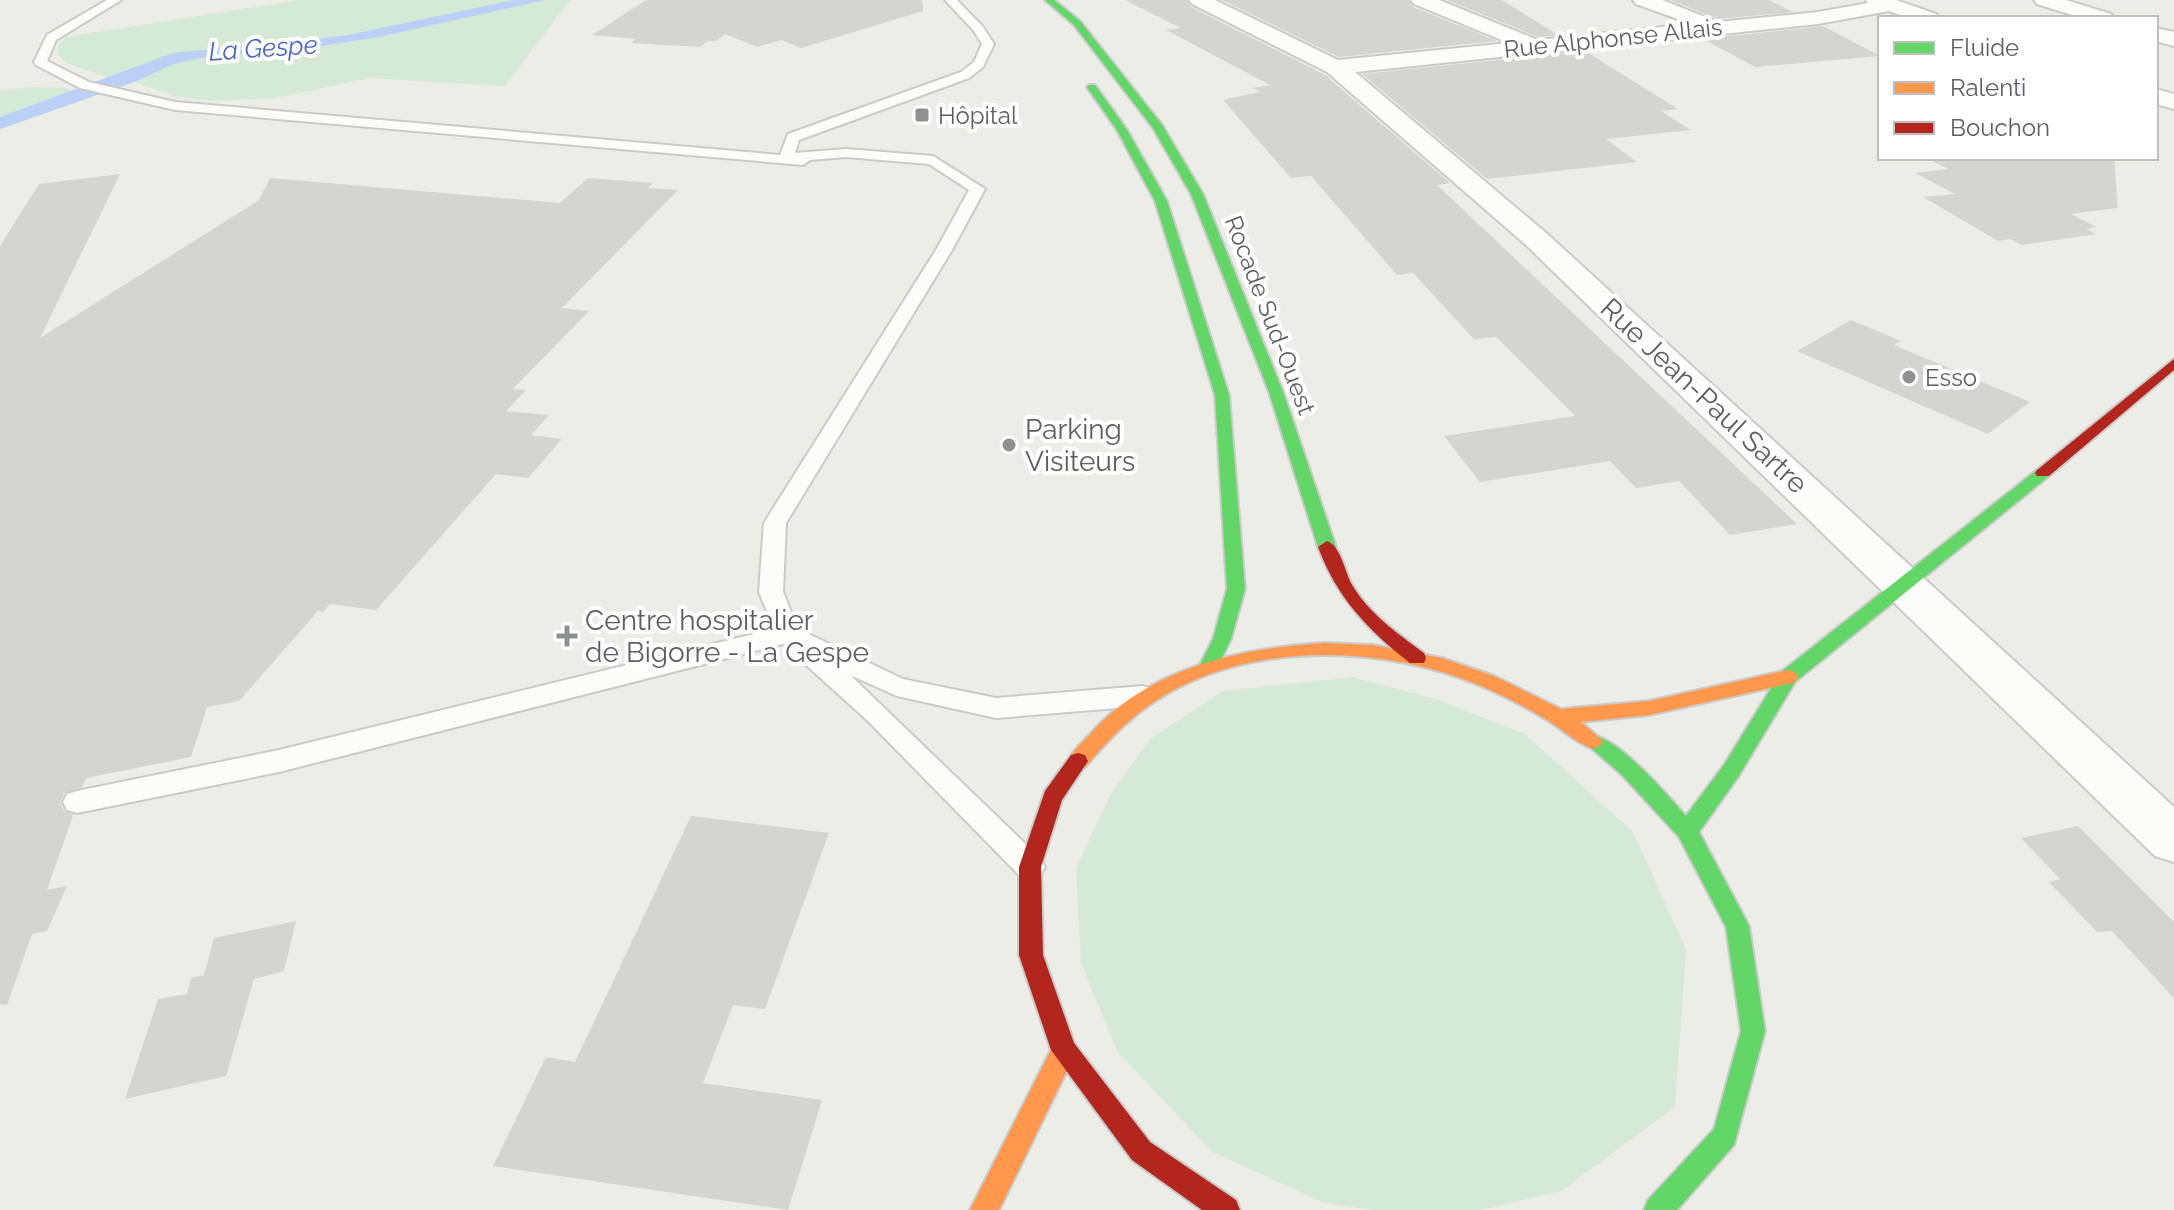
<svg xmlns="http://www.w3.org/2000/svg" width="2174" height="1210" viewBox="0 0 2174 1210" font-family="Raleway,sans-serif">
<rect width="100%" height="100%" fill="#edede7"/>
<path fill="#d5e9d7" d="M 299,0 L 570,0 L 505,86 L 369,78 L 276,98 L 216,101 L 177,97 L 134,82 L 108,78 L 67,63 L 57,54 L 59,44 L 66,37 Z
M 34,87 L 66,88 L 92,97 L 0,129 L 0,90 Z
M 1352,677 L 1435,699 L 1525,734 L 1633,832 L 1686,949 L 1675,1107 L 1561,1191 L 1480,1210 L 1372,1210 L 1324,1203 L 1213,1152 L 1118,1053 L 1081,963 L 1076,868 L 1111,794 L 1150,739 L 1223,691 Z"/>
<path fill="#bbd0f7" d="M 513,0 L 545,0 L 379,37 L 303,49 L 201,58 L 174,64 L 134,82 L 0,129 L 0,117 L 173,53 L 343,36 Z"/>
<path fill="#d4d4d1" d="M 646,0 L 922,0 L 923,11 L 801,48 L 781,40 L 757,47 L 725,34 L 716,41 L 707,41 L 701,47 L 631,43 L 636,39 L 592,35 Z
M 1125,0 L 1186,0 L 1191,7 L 1325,75 L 1450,183 L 1437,185 L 1797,524 L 1730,535 L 1679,481 L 1636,488 L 1610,461 L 1480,482 L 1444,436 L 1575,416 L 1496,337 L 1474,339 L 1413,273 L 1397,275 L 1311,176 L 1291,178 L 1223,100 L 1260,92 L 1253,88 L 1270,85 L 1166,30 L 1181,28 Z
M 1222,0 L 1408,0 L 1413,7 L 1497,41 L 1339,57 Z
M 1447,0 L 1502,0 L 1558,35 L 1538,37 Z
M 1670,0 L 1769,0 L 1793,12 L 1718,19 Z
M 1823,26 L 1880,56 L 1755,67 L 1703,39 Z
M 1585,51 L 1678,109 L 1661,111 L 1691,130 L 1606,139 L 1637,162 L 1487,179 L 1362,74 Z
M 1927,158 L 2114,158 L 2118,208 L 2071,214 L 2096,227 L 2086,229 L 2096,234 L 2022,245 L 2010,239 L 1998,241 L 1923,197 L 1955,194 L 1915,173 L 1948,169 Z
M 120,174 L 40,338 L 259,200 L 270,178 L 560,203 L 588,178 L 653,183 L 648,188 L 678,190 L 562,308 L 589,311 L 513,389 L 526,390 L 506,411 L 549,415 L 531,435 L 562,439 L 528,478 L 496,474 L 376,610 L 330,604 L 323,612 L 318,611 L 239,701 L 207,707 L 191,757 L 86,778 L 82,787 L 64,793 L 60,803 L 64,811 L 73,815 L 47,890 L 67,886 L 47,931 L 32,934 L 7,1005 L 0,1004 L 0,246 L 39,184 Z
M 1851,320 L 1901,341 L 1894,345 L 2030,402 L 1988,434 L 1797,351 Z
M 691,816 L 829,833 L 765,1009 L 733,1005 L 703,1083 L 822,1100 L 788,1210 L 493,1166 L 546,1057 L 575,1062 Z
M 2078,826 L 2174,922 L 2174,998 L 2112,931 L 2097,932 L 2049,882 L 2060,879 L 2021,838 Z
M 296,921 L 284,971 L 254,979 L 226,1076 L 125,1099 L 158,999 L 187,994 L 191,978 L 204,975 L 214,938 Z"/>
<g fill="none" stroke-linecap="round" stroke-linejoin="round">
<defs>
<path id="lane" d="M 107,0 L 121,0 L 56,40 L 47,61 L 89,82 L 175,102 L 780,155 L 788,134 L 961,72 L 974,62 L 982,44 L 974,31 L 945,0 L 957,0 L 983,27 L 994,44 L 983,67 L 969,78 L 799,140 L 795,153 L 846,149 L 933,156 L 985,189 L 952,250 L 786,523 L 783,592 L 798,629 L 903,679 L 996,698 L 1143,686 L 1152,689 L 1156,696 L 1152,703 L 1143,706 L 996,718 L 897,696 L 850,675 L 1040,858 L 1045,867 L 1040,876 L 1030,879 L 1020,876 L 868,721 L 783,644 L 279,772 L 77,813 L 67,810 L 63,802 L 67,794 L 77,791 L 279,750 L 774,629 L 759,592 L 764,523 L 936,250 L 969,190 L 929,164 L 846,157 L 810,160 L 803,165 L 175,110 L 80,88 L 36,65 L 34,62 L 47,35 Z"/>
<path id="street" d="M 1189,0 L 1215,0 L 1338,60 L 1509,43 L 1414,4 L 1411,0 L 1439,0 L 1538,40 L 1692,24 L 1636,4 L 1633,0 L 1662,0 L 1718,22 L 1818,12 L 1868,3 L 1866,0 L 1896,0 L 1936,14 L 1939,18 L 1909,18 L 1889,11 L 1818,24 L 1355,72 L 1545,232 L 2174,807 L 2174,862 L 2155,856 L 1525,244 L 1327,72 L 1192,4 Z
M 2034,0 L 2066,0 L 2111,14 L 2114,18 L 2082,18 L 2037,4 Z
M 2156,28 L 2174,32 L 2174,46 L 2156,41 Z
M 2156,89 L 2174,94 L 2174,109 L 2156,104 Z"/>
<path id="fast" d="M 1045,0 L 1054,0 L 1080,21 L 1162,125 L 1203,194 L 1283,392 L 1336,547 L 1333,551 L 1327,553 L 1318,547 L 1269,392 L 1191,194 L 1153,128 L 1074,25 Z
M 1089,85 L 1095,85 L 1127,130 L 1167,201 L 1229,395 L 1245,589 L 1231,639 L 1215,672 L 1201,672 L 1199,667 L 1213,639 L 1227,589 L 1215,395 L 1155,201 L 1117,130 L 1087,87 Z
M 2043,468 L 2051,473 L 2049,476 L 1795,682 L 1738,777 L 1699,832 L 1749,926 L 1765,1031 L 1734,1145 L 1677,1210 L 1644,1210 L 1648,1200 L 1714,1129 L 1741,1031 L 1726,927 L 1679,837 L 1621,774 L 1583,741 L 1586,736 C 1611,728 1669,797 1686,816 L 1724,765 L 1781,672 L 2037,470 Z"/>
<path id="slow" d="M 1325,643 L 1372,645 L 1442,658 L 1494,676 L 1561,709 L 1649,701 L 1788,670 L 1795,672 L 1798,677 L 1795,682 L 1788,684 L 1649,715 L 1581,722 L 1603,741 L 1600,746 L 1593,749 C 1576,743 1562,729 1547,720 C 1526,707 1504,696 1481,686 C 1381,644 1244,640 1151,704 C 1126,721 1106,743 1085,767 L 1078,769 L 1071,767 L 1068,761 C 1073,750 1083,742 1091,733 C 1150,667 1241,648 1325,643 Z
M 1064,1038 L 1073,1042 L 1077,1050 L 999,1210 L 970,1210 L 1055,1042 Z"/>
<path id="jam" d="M 2174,359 L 2174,370 L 2049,476 L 2037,476 L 2035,473 L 2037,470 Z
M 1327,541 C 1340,545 1345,571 1351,583 C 1368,613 1397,633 1424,653 L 1426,658 L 1424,663 L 1410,663 C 1368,630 1337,598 1318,547 Z
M 1078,753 L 1085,755 L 1088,761 L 1062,800 L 1041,867 L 1043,955 L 1074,1043 L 1150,1142 L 1236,1200 L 1240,1210 L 1202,1210 L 1132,1160 L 1051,1050 L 1019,955 L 1019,867 L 1045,791 L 1071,755 Z"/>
</defs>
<use href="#lane" stroke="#cacbc9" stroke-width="4"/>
<use href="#street" stroke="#cacbc9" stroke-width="4"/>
<use href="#fast" stroke="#cacbca" stroke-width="4"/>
<use href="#slow" stroke="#cacbca" stroke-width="4"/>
<use href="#jam" stroke="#cacbca" stroke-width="4"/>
<use href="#lane" fill="#fcfcfb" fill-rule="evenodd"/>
<use href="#street" fill="#fcfcfb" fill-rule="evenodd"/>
<use href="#fast" fill="#63d668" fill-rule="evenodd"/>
<use href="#slow" fill="#ff974d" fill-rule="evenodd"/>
<use href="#jam" fill="#b3261e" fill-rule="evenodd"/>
</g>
<g fill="#8f9092" stroke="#fff" stroke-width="3">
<rect x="914" y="107" width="16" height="16" rx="4"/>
<circle cx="1909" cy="377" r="8"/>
<circle cx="1009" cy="445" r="8"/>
<path d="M563 624h8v8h8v8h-8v8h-8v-8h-8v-8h8z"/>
</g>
<g text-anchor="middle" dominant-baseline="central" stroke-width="8" stroke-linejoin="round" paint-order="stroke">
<g font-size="24" fill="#5d5e65" stroke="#fff">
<text transform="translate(1613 38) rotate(-6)">Rue Alphonse Allais</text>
<text transform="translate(1270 315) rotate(69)">Rocade Sud-Ouest</text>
</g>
<g font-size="24" fill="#5d5e65" stroke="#fff" text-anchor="start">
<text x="938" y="115">Hôpital</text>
<text x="1925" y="377">Esso</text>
</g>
<g font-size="26" font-style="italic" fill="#4767c3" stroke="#fff">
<text transform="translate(263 48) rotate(-4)">La Gespe</text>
</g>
<g font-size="28" fill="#5d5e65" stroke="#fff">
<text transform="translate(1704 396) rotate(43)">Rue Jean-Paul Sartre</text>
</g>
<g font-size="28" fill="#5d5e65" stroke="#fff" text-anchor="start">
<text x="1025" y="429">Parking<tspan x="1025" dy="32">Visiteurs</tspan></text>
<text x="585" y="620">Centre hospitalier<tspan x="585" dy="32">de Bigorre - La Gespe</tspan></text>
</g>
</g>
<rect x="1878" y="16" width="280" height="144" fill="#ffffff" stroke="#bebfc1" stroke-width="2"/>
<rect x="1894" y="42" width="40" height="12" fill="#63d668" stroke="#bebfc1" stroke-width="2"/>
<text x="1950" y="56" font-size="24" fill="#5d5e65">Fluide</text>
<rect x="1894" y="82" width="40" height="12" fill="#ff974d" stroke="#bebfc1" stroke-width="2"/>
<text x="1950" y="96" font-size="24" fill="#5d5e65">Ralenti</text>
<rect x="1894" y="122" width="40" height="12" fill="#b3261e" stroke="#bebfc1" stroke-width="2"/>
<text x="1950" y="136" font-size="24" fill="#5d5e65">Bouchon</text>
</svg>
